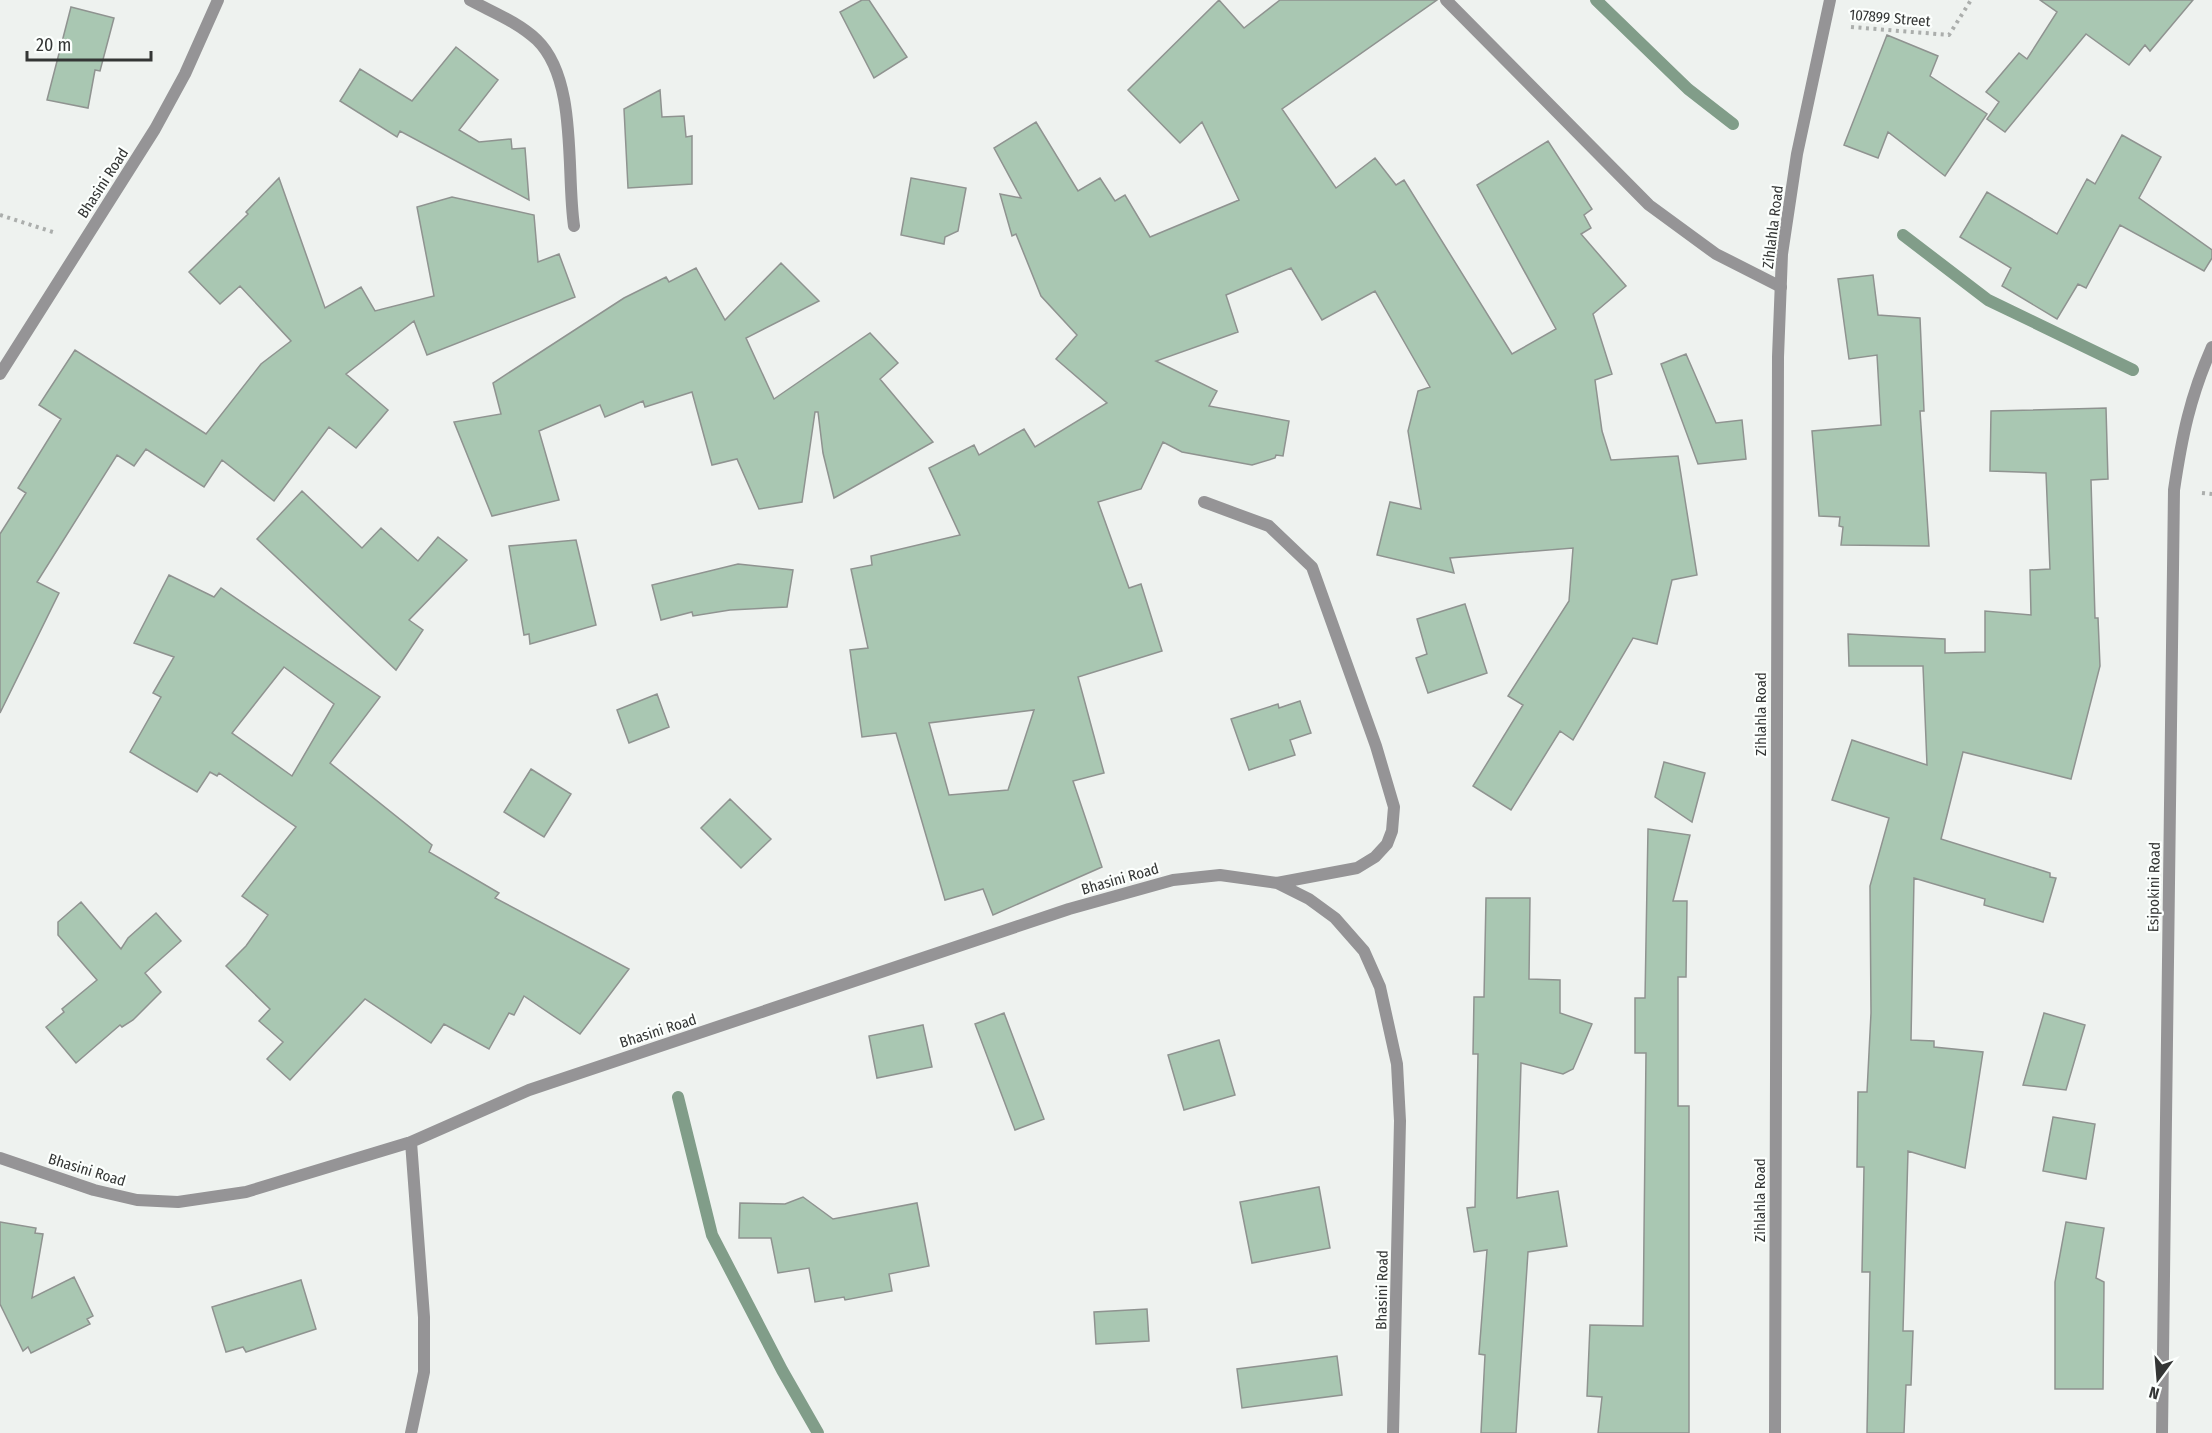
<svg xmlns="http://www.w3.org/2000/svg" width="2212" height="1433" viewBox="0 0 2212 1433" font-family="'Fira Sans Condensed',sans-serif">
<rect width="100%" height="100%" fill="#eef2ef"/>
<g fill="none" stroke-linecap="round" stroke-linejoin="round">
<path stroke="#819d89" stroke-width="12" d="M 1596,0 L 1688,89 L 1733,124
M 1903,235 L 1988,300 L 2133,370
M 678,1097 L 712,1235 L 782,1370 L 818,1433"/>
</g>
<path fill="#a9c7b2" stroke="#8f9390" stroke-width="1.5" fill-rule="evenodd" d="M 862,0 L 869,0 L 907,57 L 874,78 L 840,12 Z
M 1219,0 L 1244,28 L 1280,0 L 1437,0 L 1282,109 L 1336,188 L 1375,158 L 1396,185 L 1404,180 L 1512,354 L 1556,329 L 1477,185 L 1548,141 L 1592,209 L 1584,215 L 1591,228 L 1581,234 L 1626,286 L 1593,314 L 1612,374 L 1595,380 L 1602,431 L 1611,460 L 1678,456 L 1697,575 L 1672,580 L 1657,644 L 1633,638 L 1573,740 L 1560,731 L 1511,810 L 1473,786 L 1523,705 L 1508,696 L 1569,601 L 1573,548 L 1450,558 L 1454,573 L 1377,555 L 1390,502 L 1421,509 L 1408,431 L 1418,391 L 1430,387 L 1375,291 L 1322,320 L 1291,268 L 1226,295 L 1238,332 L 1156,361 L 1217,391 L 1209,406 L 1289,421 L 1283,456 L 1276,455 L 1275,458 L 1252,465 L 1182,452 L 1163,442 L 1141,489 L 1098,502 L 1129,588 L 1141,584 L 1162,651 L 1078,677 L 1104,773 L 1073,781 L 1102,867 L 993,915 L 983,889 L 945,900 L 896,733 L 862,737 L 850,650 L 868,648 L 851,569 L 872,565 L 871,556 L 960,535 L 929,468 L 974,445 L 979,455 L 1024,429 L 1035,447 L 1107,403 L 1056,359 L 1077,335 L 1041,296 L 1016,234 L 1012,236 L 1000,194 L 1021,198 L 994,148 L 1036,122 L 1078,191 L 1100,178 L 1115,201 L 1125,195 L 1150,237 L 1239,200 L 1202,122 L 1180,143 L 1128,90 ZM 1034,710 L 1008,790 L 949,795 L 929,723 Z
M 2040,0 L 2193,0 L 2150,51 L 2145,45 L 2129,65 L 2086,34 L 2005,132 L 1987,119 L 1999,102 L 1986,92 L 2019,53 L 2027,59 L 2057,12 Z
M 71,7 L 114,18 L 100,71 L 95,70 L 88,108 L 47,100 Z
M 1887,35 L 1938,56 L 1930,76 L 1987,114 L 1945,176 L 1888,132 L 1878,158 L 1844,145 Z
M 456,47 L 498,80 L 459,130 L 479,142 L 511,139 L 512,149 L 525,148 L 529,200 L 400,131 L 397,137 L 340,101 L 360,69 L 412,101 Z
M 660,90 L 662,117 L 684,116 L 686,137 L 692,136 L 692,184 L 628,188 L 624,109 Z
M 2122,135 L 2161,157 L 2139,198 L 2212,250 L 2212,258 L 2204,271 L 2120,225 L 2086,288 L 2078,284 L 2057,319 L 2002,286 L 2011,268 L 1960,237 L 1987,192 L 2057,234 L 2087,179 L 2095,184 Z
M 279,178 L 325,308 L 361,287 L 375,311 L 434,296 L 417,207 L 452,197 L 534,215 L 538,262 L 559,254 L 575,297 L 427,355 L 414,321 L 346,374 L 388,410 L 356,448 L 329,427 L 274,501 L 222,460 L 204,487 L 146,449 L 134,466 L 117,455 L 37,582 L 59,593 L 0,713 L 0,534 L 26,493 L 18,488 L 61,419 L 39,405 L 75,350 L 206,434 L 261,364 L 291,341 L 240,286 L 220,304 L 189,272 L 248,214 L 246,212 Z
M 911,178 L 966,188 L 958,231 L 945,237 L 944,244 L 901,235 Z
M 781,263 L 819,301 L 746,338 L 774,399 L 870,333 L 898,363 L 880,379 L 933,442 L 834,498 L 823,453 L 818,412 L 815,412 L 802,502 L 759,509 L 737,459 L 712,465 L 692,392 L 645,407 L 643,401 L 605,417 L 600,405 L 539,431 L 559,500 L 492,516 L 454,422 L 501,414 L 493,383 L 624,298 L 666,277 L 669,282 L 696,268 L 725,320 Z
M 1873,275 L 1878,315 L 1920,318 L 1924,411 L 1920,411 L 1929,546 L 1841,545 L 1843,527 L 1839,526 L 1840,517 L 1819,516 L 1812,431 L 1881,425 L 1877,355 L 1849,359 L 1838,279 Z
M 1686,354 L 1716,423 L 1742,420 L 1746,459 L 1698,464 L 1661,364 Z
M 2106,408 L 2108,479 L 2091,480 L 2095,618 L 2098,618 L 2100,666 L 2071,779 L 1963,752 L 1941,839 L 2050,873 L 2050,877 L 2056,878 L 2043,922 L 1984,905 L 1985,899 L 1914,878 L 1911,1040 L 1934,1041 L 1934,1047 L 1983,1052 L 1965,1168 L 1908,1151 L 1903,1331 L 1913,1331 L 1911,1385 L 1906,1385 L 1904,1433 L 1867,1433 L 1870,1272 L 1862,1272 L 1864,1167 L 1857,1167 L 1858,1092 L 1867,1092 L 1871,1013 L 1870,886 L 1889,818 L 1832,800 L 1852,740 L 1927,765 L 1923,666 L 1849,666 L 1848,634 L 1945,639 L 1945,653 L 1985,652 L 1985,611 L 2031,615 L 2030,570 L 2050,569 L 2046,473 L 1990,471 L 1991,411 Z
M 302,491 L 362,548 L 381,528 L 418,561 L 438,537 L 467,560 L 409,620 L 423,630 L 396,670 L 257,539 Z
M 576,540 L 596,625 L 530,644 L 529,634 L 524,635 L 509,546 Z
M 738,564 L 793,570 L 787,607 L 730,610 L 693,616 L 692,612 L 661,620 L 652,585 Z
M 169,575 L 214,597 L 221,588 L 380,697 L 330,763 L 432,845 L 429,852 L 499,893 L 495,898 L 629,969 L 580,1034 L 524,996 L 514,1015 L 509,1013 L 489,1049 L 444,1024 L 431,1043 L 365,999 L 290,1080 L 267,1059 L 283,1042 L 259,1021 L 270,1009 L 226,966 L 246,946 L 268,915 L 242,896 L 296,827 L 219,773 L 217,776 L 210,772 L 197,792 L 130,752 L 161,697 L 153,693 L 174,657 L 134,643 ZM 284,667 L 334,704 L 292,776 L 232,733 Z
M 1465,604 L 1487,673 L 1428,693 L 1416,658 L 1427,654 L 1417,619 Z
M 657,694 L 669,727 L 629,743 L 617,710 Z
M 1300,701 L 1311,733 L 1290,740 L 1295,755 L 1249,770 L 1231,719 L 1278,704 L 1279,708 Z
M 1664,762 L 1705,773 L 1692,822 L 1655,797 Z
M 531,769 L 571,794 L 544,837 L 504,812 Z
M 730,799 L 771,839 L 741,868 L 701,828 Z
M 1648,829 L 1690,835 L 1673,901 L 1687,901 L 1686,977 L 1678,977 L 1678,1106 L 1689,1106 L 1689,1433 L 1598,1433 L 1602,1397 L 1587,1396 L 1590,1325 L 1643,1326 L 1646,1053 L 1635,1053 L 1635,998 L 1645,998 Z
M 1486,898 L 1530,898 L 1529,979 L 1560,980 L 1560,1013 L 1592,1024 L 1573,1069 L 1563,1074 L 1521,1063 L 1517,1198 L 1558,1191 L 1567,1246 L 1528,1252 L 1516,1433 L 1481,1433 L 1485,1355 L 1479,1354 L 1487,1250 L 1474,1252 L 1467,1208 L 1475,1207 L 1478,1054 L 1473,1054 L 1474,997 L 1484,997 Z
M 81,902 L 121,949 L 128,938 L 156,913 L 181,941 L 145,973 L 161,992 L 133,1020 L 122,1027 L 120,1025 L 76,1063 L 46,1027 L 64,1012 L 62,1009 L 97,980 L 58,935 L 58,922 Z
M 1004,1013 L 1044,1119 L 1015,1130 L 975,1024 Z
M 2044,1013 L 2085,1025 L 2066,1090 L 2023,1085 Z
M 923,1025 L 932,1067 L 877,1078 L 869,1036 Z
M 1219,1040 L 1235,1095 L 1184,1110 L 1168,1055 Z
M 2053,1117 L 2095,1124 L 2086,1179 L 2043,1171 Z
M 1319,1187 L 1330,1248 L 1252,1263 L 1240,1202 Z
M 803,1197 L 833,1219 L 917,1203 L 929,1266 L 889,1274 L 892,1291 L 845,1300 L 844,1297 L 815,1302 L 809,1268 L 778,1273 L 771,1238 L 739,1238 L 740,1203 L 785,1204 Z
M 0,1222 L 36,1228 L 35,1233 L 43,1234 L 32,1298 L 74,1277 L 93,1316 L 87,1319 L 90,1324 L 31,1353 L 28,1347 L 23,1351 L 0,1304 Z
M 2066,1222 L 2104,1228 L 2096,1278 L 2104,1282 L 2103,1389 L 2055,1389 L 2055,1282 Z
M 301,1280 L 316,1329 L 246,1352 L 243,1347 L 226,1352 L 212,1307 Z
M 1147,1309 L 1149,1341 L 1096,1344 L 1094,1312 Z
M 1337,1356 L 1342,1395 L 1242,1408 L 1237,1369 Z"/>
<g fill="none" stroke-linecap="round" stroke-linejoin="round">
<path stroke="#abaeac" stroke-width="4" stroke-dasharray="3 4.5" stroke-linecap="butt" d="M 1851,27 L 1949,35 L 1971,0
M 0,215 L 56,233
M 2202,493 L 2212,494"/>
<path stroke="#959496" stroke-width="12" d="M 1446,0 L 1649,205 L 1716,254 L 1781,287"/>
<path stroke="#959496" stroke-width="12" d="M 470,0 C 492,12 518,22 537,40 C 578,80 566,172 574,226
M 0,374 L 155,129 L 185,74 L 218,0
M 1204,502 L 1269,526 L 1312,567 L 1376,746 L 1394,807 L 1392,831 L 1387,844 L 1375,857 L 1357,868 L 1277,883
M 0,1158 L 94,1190 L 137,1200 L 178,1202 L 246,1192 L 411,1142 L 529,1090 L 1069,909 L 1173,880 L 1220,875 L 1277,883 L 1309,899 L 1335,918 L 1364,951 L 1380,987 L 1397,1064 L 1400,1121 L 1393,1433
M 411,1433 L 424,1372 L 424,1317 L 411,1142
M 1775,1433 L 1778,357 L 1782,254 L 1797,154 L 1830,0
M 2162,1433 L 2174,490 C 2182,436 2190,397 2212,347"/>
</g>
<g text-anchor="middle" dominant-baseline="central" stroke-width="4.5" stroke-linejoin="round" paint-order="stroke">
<g font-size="15" fill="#343635" stroke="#fcfffd">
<text transform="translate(1890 18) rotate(5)">107899 Street</text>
<text transform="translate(103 183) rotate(-57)">Bhasini Road</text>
<text transform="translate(1773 227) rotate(-83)">Zihlahla Road</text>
<text transform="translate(1761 714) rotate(-90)">Zihlahla Road</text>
<text transform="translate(1120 879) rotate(-16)">Bhasini Road</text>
<text transform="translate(2154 887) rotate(-89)">Esipokini Road</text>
<text transform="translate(658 1031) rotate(-18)">Bhasini Road</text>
<text transform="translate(87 1170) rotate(17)">Bhasini Road</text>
<text transform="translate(1760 1200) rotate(-90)">Zihlahla Road</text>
<text transform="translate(1382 1290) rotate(-89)">Bhasini Road</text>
</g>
</g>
<g transform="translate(2158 1379) rotate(196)" stroke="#fcfffd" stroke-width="4.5" paint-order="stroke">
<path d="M0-4.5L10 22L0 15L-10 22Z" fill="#343635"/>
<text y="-9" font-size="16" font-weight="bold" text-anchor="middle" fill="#343635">N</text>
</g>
<path d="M27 51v9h124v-9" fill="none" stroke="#343635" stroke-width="3"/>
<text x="36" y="51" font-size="18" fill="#343635" stroke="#fcfffd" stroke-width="4.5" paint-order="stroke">20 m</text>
</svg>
